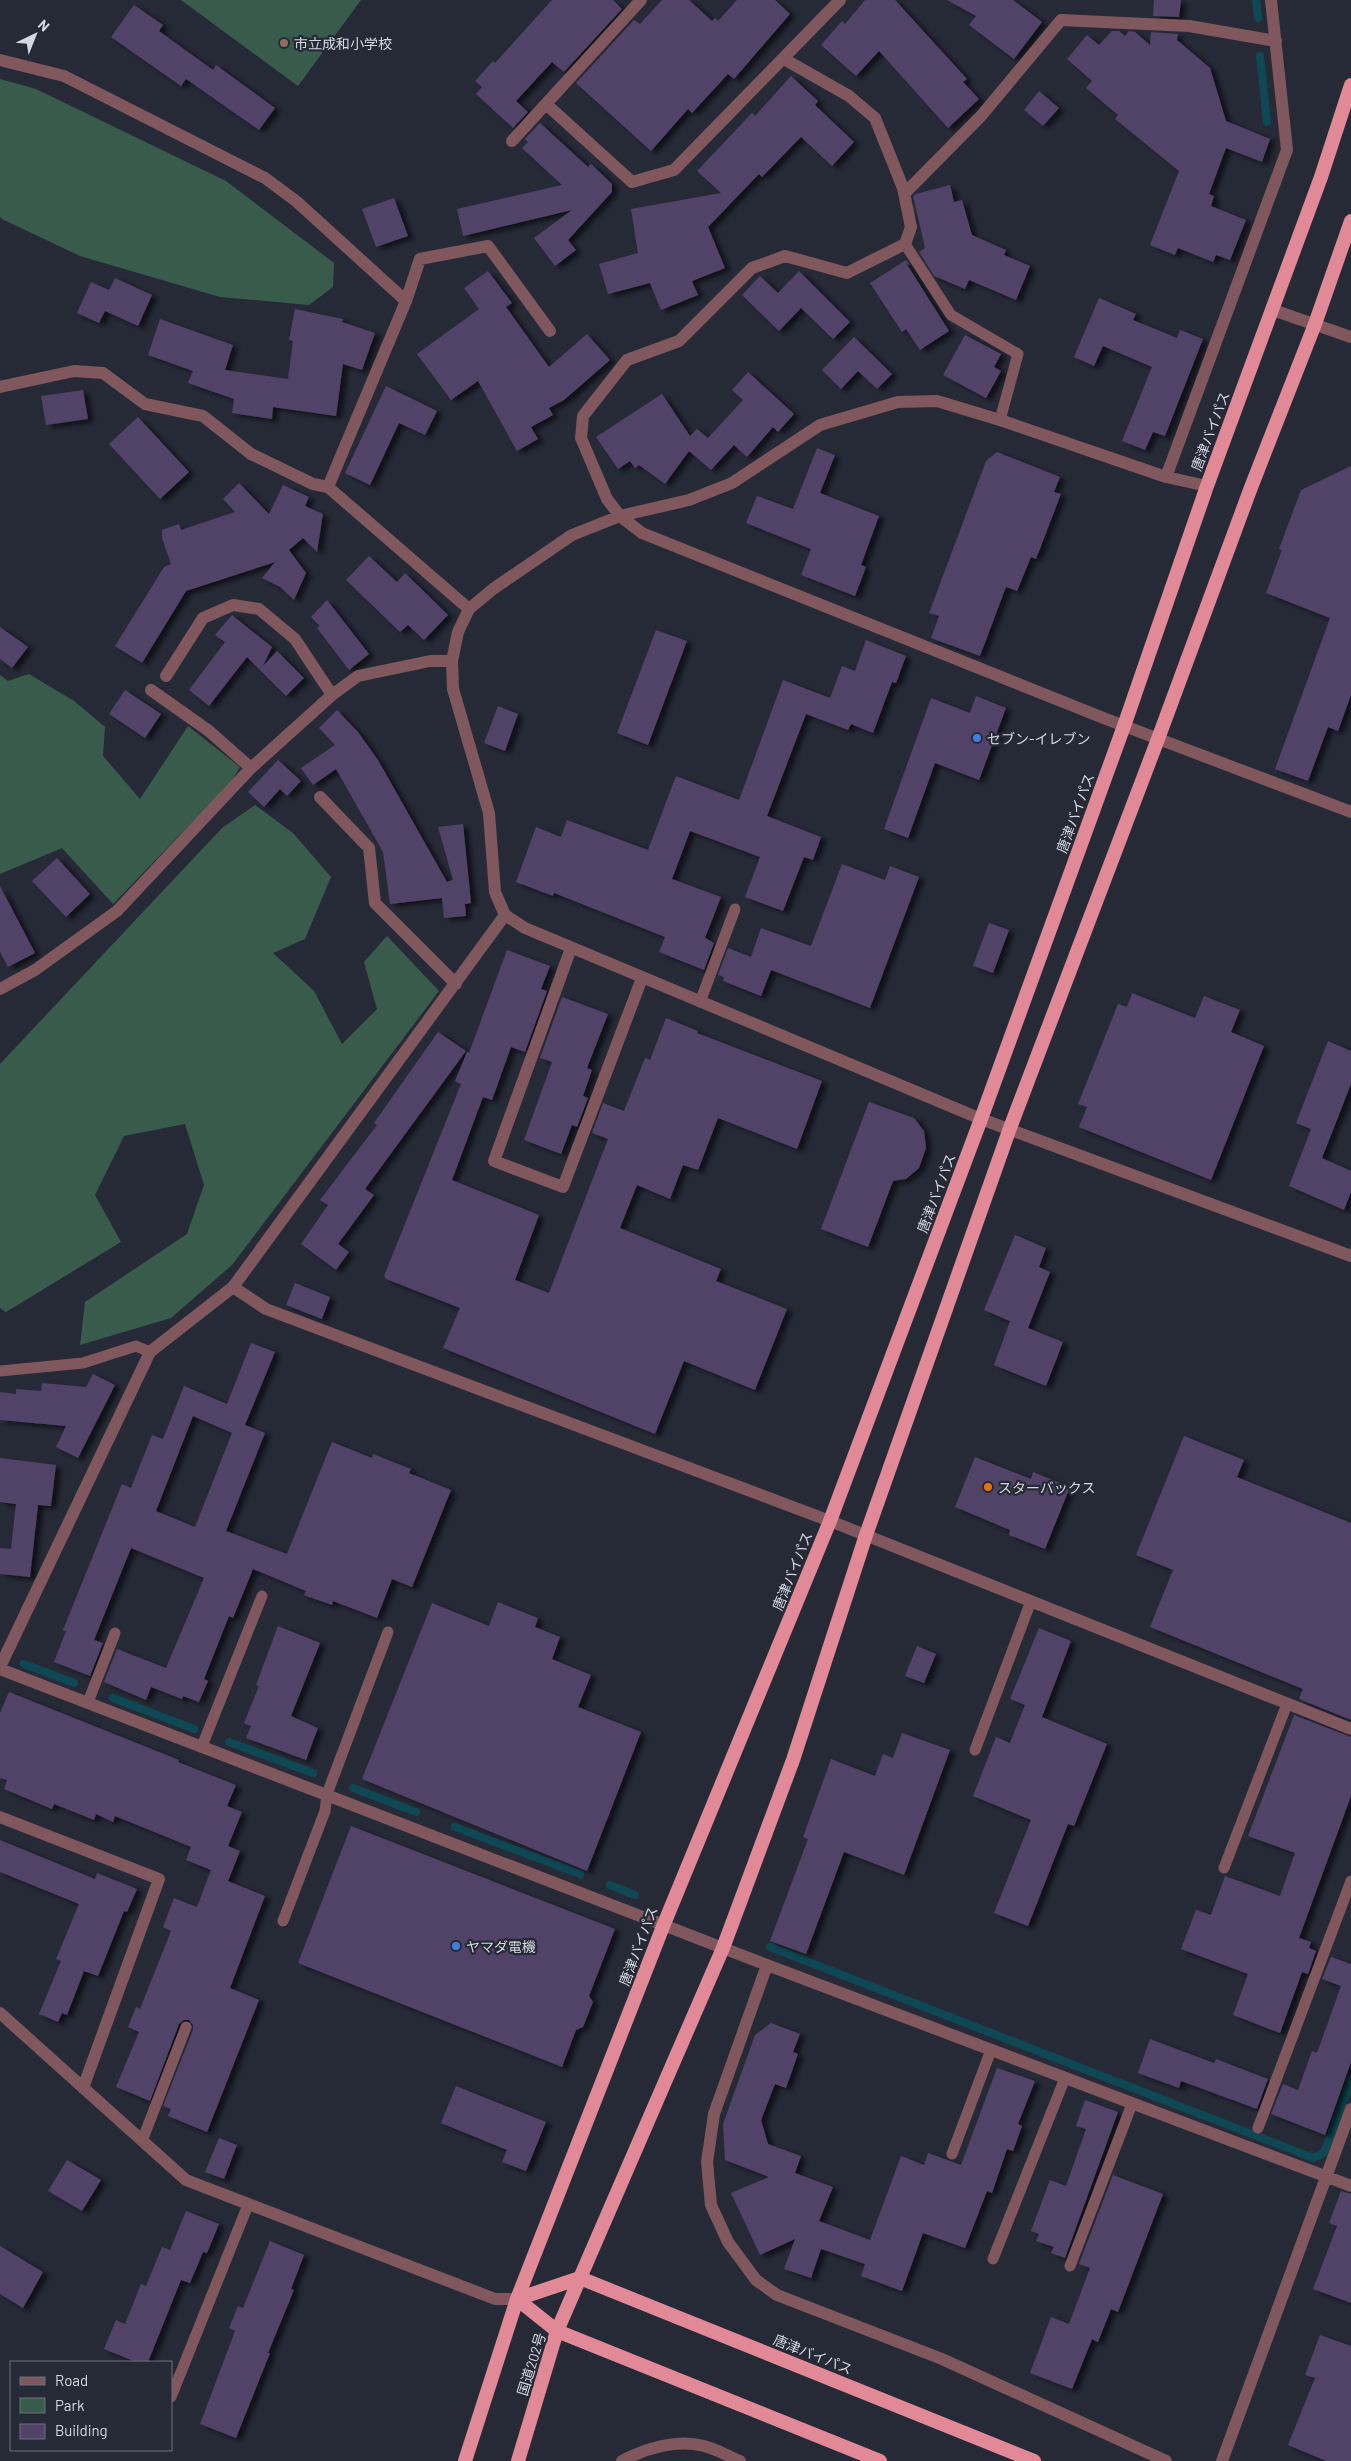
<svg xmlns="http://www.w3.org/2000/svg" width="1351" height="2461" viewBox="0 0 1351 2461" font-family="Barlow,'Noto Sans JP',sans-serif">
<defs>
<filter id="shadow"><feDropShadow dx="5.5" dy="3" stdDeviation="2.5" flood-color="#0009"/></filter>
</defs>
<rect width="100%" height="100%" fill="#262a37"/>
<path fill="#395b4c" d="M 181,0 L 361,0 L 298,86 Z
M 0,79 L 36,89 L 226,181 L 334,263 L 333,287 L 309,305 L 220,297 L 80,256 L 2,219 L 0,217 Z
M 29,674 L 74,701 L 105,727 L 103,756 L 140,799 L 188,726 L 240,767 L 231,782 L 113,904 L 62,848 L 0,874 L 0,675 L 8,681 Z
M 255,805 L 293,833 L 331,877 L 305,939 L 273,953 L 314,991 L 342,1044 L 377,1009 L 364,962 L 387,936 L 439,991 L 232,1265 L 171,1318 L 80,1345 L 85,1302 L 187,1234 L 204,1185 L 185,1124 L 124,1136 L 95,1195 L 121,1242 L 6,1312 L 0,1308 L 0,1064 L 222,828 Z"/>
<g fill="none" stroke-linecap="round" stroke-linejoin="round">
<path stroke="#0e4854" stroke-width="8" d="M 1256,0 L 1258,18
M 1260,56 L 1267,122
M 24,1664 L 74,1683
M 113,1698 L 194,1729
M 229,1742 L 313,1773
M 353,1788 L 416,1812
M 455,1827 L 580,1874
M 610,1885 L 635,1895
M 770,1947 L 1313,2158 L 1324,2153 L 1351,2080"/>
</g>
<path fill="#514367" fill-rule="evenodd" filter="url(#shadow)" d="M 552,0 L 613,0 L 622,9 L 564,72 L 552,62 L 516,101 L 528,112 L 513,128 L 476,94 L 482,87 L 475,81 L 493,61 L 495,63 Z
M 662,0 L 689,0 L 712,21 L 715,18 L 718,21 L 737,0 L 775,0 L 790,14 L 734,79 L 728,74 L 692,113 L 688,109 L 651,151 L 576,83 L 634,20 L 640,24 Z
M 865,0 L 895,0 L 967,79 L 963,82 L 979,99 L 948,128 L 879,51 L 856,76 L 821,45 L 842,21 L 845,24 Z
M 947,0 L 1013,0 L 1042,22 L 1014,59 L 969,25 L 976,16 Z
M 1154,0 L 1181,0 L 1179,17 L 1153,16 Z
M 134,5 L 163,25 L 159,31 L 213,70 L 216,65 L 275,108 L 259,130 L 186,79 L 181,86 L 111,37 Z
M 1112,31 L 1119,31 L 1125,36 L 1129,31 L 1135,32 L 1150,45 L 1151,32 L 1178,34 L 1177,40 L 1210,68 L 1226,121 L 1270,139 L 1262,162 L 1226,148 L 1209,194 L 1214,196 L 1211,206 L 1246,220 L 1230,260 L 1216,255 L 1213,262 L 1178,248 L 1175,255 L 1150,245 L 1179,171 L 1115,119 L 1118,115 L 1086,88 L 1092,81 L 1067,59 L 1087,35 L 1099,45 Z
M 791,76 L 818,101 L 815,105 L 854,142 L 832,166 L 801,137 L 762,177 L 759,174 L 708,227 L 725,268 L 692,281 L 698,295 L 661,310 L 650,283 L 608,294 L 599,264 L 638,253 L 631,209 L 721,193 L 697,171 L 752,113 L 755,116 Z
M 1039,91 L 1059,108 L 1043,126 L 1024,110 Z
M 540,123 L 588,167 L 591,164 L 612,184 L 612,192 L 568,240 L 576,250 L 555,266 L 534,238 L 572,210 L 463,236 L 457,209 L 562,185 L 522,148 L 528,142 L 525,139 Z
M 950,185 L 954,202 L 962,200 L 972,235 L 1006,250 L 1004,255 L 1030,266 L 1016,300 L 969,280 L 965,289 L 934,276 L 919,252 L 925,248 L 913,196 L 916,194 Z
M 394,198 L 408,236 L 376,247 L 362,209 Z
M 906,260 L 910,265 L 906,263 L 949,331 L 920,350 L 906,329 L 902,332 L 870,283 Z
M 488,271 L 512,303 L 506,307 L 549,367 L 587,334 L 610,360 L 564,400 L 549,408 L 553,415 L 531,427 L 538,439 L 517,451 L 478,381 L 451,400 L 417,354 L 479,309 L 464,288 Z
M 799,271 L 850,322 L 833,339 L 801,308 L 779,331 L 742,295 L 760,276 L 778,293 Z
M 115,278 L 152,295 L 138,326 L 105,311 L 99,323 L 77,313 L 91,282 L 109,290 Z
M 1099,298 L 1136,314 L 1133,320 L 1177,338 L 1180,330 L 1203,339 L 1165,436 L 1153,432 L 1145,450 L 1122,441 L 1152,367 L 1103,346 L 1094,366 L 1074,357 Z
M 295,309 L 343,319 L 342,322 L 375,333 L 362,370 L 343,364 L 336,416 L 273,407 L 272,419 L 232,413 L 234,399 L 188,383 L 193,371 L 148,355 L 160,319 L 233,345 L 225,370 L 288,379 L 293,341 L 289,340 Z
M 965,335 L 1001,354 L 994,367 L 1001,371 L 986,398 L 943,375 Z
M 854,337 L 892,374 L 877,389 L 858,371 L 841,389 L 822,370 Z
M 748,372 L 794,414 L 778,432 L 773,427 L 747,457 L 734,445 L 711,470 L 689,451 L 665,484 L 639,465 L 635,468 L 630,461 L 618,469 L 596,437 L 662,394 L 690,436 L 697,429 L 708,438 L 743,400 L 732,390 Z
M 386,386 L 437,411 L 425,435 L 399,423 L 370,485 L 345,473 Z
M 83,390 L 88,419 L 46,425 L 41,396 Z
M 138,417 L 189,472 L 160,499 L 109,444 Z
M 817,448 L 835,455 L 820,493 L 879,516 L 861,565 L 866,567 L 855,596 L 801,575 L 811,549 L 746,523 L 757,496 L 793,509 Z
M 997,452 L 1060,477 L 1054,492 L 1061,494 L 1036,559 L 1031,557 L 1017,591 L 1006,587 L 980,656 L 931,638 L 939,616 L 929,613 L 986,461 Z
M 1351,466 L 1351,695 L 1338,731 L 1328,727 L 1308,781 L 1275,769 L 1330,618 L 1266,593 L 1282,550 L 1279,549 L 1301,490 Z
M 239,483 L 269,514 L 283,485 L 309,497 L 305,506 L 323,514 L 317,552 L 303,538 L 289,550 L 306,573 L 294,600 L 280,587 L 262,578 L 275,562 L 186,591 L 142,663 L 115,646 L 164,567 L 171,564 L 162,538 L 162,530 L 179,524 L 181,530 L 235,512 L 223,499 Z
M 369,556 L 397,582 L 405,573 L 448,615 L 424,640 L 408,625 L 400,632 L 346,580 Z
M 327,600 L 369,654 L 349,670 L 317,628 L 320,626 L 311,617 Z
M 232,615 L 272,647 L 263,666 L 277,651 L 304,678 L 286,696 L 247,657 L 209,706 L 189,690 L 225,642 L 215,635 Z
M 0,627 L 28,647 L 12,668 L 0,659 Z
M 656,630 L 687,641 L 648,745 L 617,733 Z
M 866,640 L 906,656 L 896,683 L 892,682 L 873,733 L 851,724 L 848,730 L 806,714 L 767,816 L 821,837 L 813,860 L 804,857 L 783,911 L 745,897 L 760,857 L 690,831 L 672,879 L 721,897 L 705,938 L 714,943 L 704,970 L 659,952 L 665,937 L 554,893 L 553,896 L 516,882 L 536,827 L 561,837 L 567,820 L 648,850 L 676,776 L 739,800 L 783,680 L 830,698 L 842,666 L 855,671 Z
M 125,690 L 161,714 L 145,738 L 109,714 Z
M 976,696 L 1006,708 L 979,780 L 935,763 L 908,838 L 884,829 L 931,698 L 970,713 Z
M 498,706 L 518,714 L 505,751 L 484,743 Z
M 337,710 L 358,732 L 378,760 L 447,882 L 453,880 L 438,827 L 463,824 L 471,903 L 465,904 L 466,916 L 444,918 L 442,898 L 390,904 L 383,852 L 336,769 L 313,785 L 301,768 L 335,745 L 319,728 Z
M 278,760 L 301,781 L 287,796 L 280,789 L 264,807 L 248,792 Z
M 57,858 L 90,894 L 66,917 L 32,881 Z
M 842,864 L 885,880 L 890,866 L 919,877 L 870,1008 L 771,970 L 761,996 L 723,981 L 724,977 L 718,975 L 728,948 L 751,957 L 761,928 L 811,946 Z
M 0,886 L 35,953 L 8,967 L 0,952 Z
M 989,923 L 1009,930 L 993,973 L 973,966 Z
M 507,950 L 550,966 L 541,989 L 547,991 L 525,1052 L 511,1047 L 492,1100 L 483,1097 L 452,1180 L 539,1215 L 515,1280 L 549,1293 L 608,1139 L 592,1133 L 603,1103 L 624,1111 L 645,1058 L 650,1060 L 666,1018 L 698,1031 L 697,1033 L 822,1081 L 797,1149 L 718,1118 L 698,1170 L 683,1165 L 670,1199 L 637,1185 L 620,1228 L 721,1269 L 716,1281 L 787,1309 L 755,1390 L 684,1361 L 655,1434 L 443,1348 L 460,1308 L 386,1279 L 384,1276 L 461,1084 L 455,1081 L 467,1052 L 469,1053 Z
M 1132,993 L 1195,1018 L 1204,996 L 1240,1010 L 1231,1032 L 1264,1046 L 1211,1180 L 1079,1127 L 1087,1107 L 1078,1104 L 1118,1004 L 1127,1007 Z
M 562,997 L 608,1014 L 587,1068 L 592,1070 L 583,1096 L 588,1098 L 577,1127 L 572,1125 L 561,1154 L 524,1140 L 552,1062 L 540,1058 Z
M 438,1032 L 466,1051 L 365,1189 L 374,1195 L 338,1244 L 349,1252 L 336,1270 L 301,1244 L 328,1205 L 320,1200 L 377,1125 L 374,1123 Z
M 1328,1041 L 1351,1051 L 1351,1084 L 1322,1158 L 1351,1171 L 1351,1192 L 1344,1210 L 1289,1186 L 1311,1129 L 1296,1123 Z
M 869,1102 L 914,1118 L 924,1131 L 926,1148 L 919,1168 L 906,1179 L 893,1181 L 868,1247 L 821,1229 Z
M 1015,1235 L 1046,1248 L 1039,1267 L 1050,1272 L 1028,1328 L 1063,1342 L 1046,1386 L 994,1365 L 1010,1321 L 1024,1327 L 984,1310 Z
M 295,1283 L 330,1297 L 322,1319 L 286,1305 Z
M 251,1343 L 275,1352 L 245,1425 L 265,1433 L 226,1531 L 287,1554 L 332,1442 L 372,1458 L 373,1454 L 411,1469 L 409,1473 L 451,1490 L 412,1587 L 392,1579 L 377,1618 L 333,1601 L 332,1605 L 304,1595 L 306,1591 L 253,1569 L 233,1618 L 229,1616 L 204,1679 L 208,1681 L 199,1702 L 183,1696 L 182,1699 L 151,1687 L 146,1700 L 104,1682 L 117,1649 L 166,1668 L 204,1578 L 131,1548 L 94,1640 L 103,1643 L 90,1676 L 54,1662 L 66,1631 L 63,1630 L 122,1484 L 131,1488 L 152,1435 L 163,1439 L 184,1386 L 227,1404 ZM 193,1416 L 232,1433 L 195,1527 L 156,1511 Z
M 93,1374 L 115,1385 L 78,1458 L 56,1447 L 66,1426 L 0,1420 L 0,1392 L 16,1394 L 16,1389 L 41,1391 L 42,1383 L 86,1387 Z
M 1184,1436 L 1244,1460 L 1237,1477 L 1351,1523 L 1351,1720 L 1299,1699 L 1303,1689 L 1150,1627 L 1173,1570 L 1136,1555 Z
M 975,1457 L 1031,1479 L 1033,1472 L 1070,1487 L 1045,1549 L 1009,1535 L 1010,1530 L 955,1507 Z
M 0,1458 L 56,1465 L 51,1506 L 38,1505 L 30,1577 L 0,1574 L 0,1548 L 11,1549 L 16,1504 L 0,1502 Z
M 498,1602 L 538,1618 L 535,1627 L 560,1637 L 552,1659 L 591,1675 L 578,1707 L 641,1732 L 587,1871 L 362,1779 L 432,1603 L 489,1626 Z
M 278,1626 L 320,1643 L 291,1716 L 318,1728 L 306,1760 L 246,1738 L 251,1726 L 244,1723 L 259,1686 L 256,1685 Z
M 1039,1628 L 1071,1641 L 1042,1717 L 1107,1744 L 1074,1826 L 1068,1824 L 1028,1926 L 994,1913 L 1031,1820 L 973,1796 L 996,1737 L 1010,1743 L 1025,1705 L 1010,1699 Z
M 917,1646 L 936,1654 L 924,1683 L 905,1676 Z
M 9,1692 L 179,1760 L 178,1762 L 236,1785 L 227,1806 L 242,1812 L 228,1846 L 240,1851 L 228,1881 L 265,1896 L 230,1988 L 259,2000 L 207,2132 L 168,2116 L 171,2109 L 163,2106 L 193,2030 L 193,2025 L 189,2020 L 184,2020 L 179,2024 L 150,2101 L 116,2087 L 139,2032 L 128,2027 L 136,2007 L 140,2009 L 171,1931 L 163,1927 L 174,1898 L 197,1907 L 211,1870 L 186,1860 L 191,1847 L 115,1816 L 113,1822 L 96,1814 L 94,1820 L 54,1804 L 52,1809 L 4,1789 L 7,1780 L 0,1778 L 0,1713 Z
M 1294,1715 L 1351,1737 L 1351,1796 L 1299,1938 L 1311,1942 L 1309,1948 L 1316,1951 L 1308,1974 L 1302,1972 L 1280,2033 L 1233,2015 L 1248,1974 L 1181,1949 L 1196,1910 L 1211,1915 L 1225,1876 L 1280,1896 L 1295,1853 L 1248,1836 Z
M 902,1733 L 950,1750 L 904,1875 L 844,1852 L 806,1954 L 770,1941 L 808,1839 L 803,1837 L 831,1759 L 875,1776 L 883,1754 L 893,1758 Z
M 351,1826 L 615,1929 L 589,1996 L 593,2002 L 583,2027 L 576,2030 L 562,2067 L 298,1963 Z
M 0,1840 L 95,1879 L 97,1873 L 137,1889 L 127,1912 L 124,1911 L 98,1976 L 84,1971 L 67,2015 L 62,2013 L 58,2022 L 39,2014 L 61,1961 L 56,1959 L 79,1904 L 0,1872 Z
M 1331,1957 L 1351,1964 L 1351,2062 L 1325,2135 L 1271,2114 L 1283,2084 L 1298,2090 L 1312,2051 L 1317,2053 L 1341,1986 L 1322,1979 Z
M 771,2023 L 800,2034 L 793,2052 L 798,2054 L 786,2088 L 775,2084 L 761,2120 L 768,2144 L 801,2156 L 795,2173 L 833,2187 L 819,2221 L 870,2240 L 901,2156 L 924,2165 L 928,2153 L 961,2165 L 997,2068 L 1035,2081 L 1018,2124 L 1022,2126 L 1013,2151 L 1007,2149 L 992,2193 L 987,2191 L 965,2248 L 923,2233 L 902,2291 L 861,2276 L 865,2264 L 821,2249 L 811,2278 L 784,2269 L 795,2239 L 760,2255 L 731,2193 L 769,2177 L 725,2160 L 723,2124 L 755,2035 Z
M 1150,2039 L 1214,2063 L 1216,2059 L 1268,2079 L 1257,2109 L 1181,2081 L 1179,2088 L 1138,2073 Z
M 456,2086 L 546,2122 L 526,2171 L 502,2162 L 507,2150 L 441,2123 Z
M 1085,2100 L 1118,2112 L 1065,2258 L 1051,2253 L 1054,2247 L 1036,2241 L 1039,2234 L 1031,2231 L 1050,2180 L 1066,2186 L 1086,2129 L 1076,2126 Z
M 219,2138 L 237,2145 L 224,2179 L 205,2172 Z
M 67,2160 L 101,2180 L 82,2211 L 48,2191 Z
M 1113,2175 L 1163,2194 L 1118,2312 L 1111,2309 L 1098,2342 L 1092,2339 L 1072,2389 L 1030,2373 L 1051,2317 L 1069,2324 L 1090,2268 L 1079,2264 Z
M 1341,2191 L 1351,2194 L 1351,2303 L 1313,2289 L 1337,2226 L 1329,2223 Z
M 186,2211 L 219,2224 L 207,2253 L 203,2252 L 190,2283 L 181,2280 L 148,2362 L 136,2362 L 104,2349 L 116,2320 L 125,2324 L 141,2284 L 146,2286 L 162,2247 L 170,2250 Z
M 270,2241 L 304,2255 L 291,2289 L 294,2290 L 268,2353 L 270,2353 L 236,2438 L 200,2424 L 235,2331 L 229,2328 L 238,2306 L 243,2308 Z
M 0,2246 L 43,2272 L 23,2308 L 0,2294 Z
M 1320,2335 L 1351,2346 L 1351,2461 L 1326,2461 L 1288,2445 L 1315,2378 L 1305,2375 Z"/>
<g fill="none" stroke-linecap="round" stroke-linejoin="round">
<path stroke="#7f575d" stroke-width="11" d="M 905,244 L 951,315 L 1018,354 L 1000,420
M 700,1002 L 735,909
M 0,1371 L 83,1363 L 136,1346 L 150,1352
M 88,1702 L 115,1633
M 202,1746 L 262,1596
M 975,1750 L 1031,1601
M 1224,1868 L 1287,1704
M 283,1921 L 325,1811 L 327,1794 L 388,1632
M 1258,2128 L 1351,1881
M 142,2141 L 186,2027
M 952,2154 L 991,2050
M 993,2259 L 1065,2078
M 1070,2266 L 1132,2104
M 171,2397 L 248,2205"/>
<path stroke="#7f575d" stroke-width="12" d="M 784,59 L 849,96 L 875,118 L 903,188 L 911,227 L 905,244 L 847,273 L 785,256 L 752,268 L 679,341 L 627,360 L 583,416 L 581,438 L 607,499 L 620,516 L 642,533 L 1106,719 L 1351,812
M 0,60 L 64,76 L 265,178 L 296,201 L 406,301
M 546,104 L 632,182 L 674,170 L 840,0
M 512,141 L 641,0
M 904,194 L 981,116 L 1061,20 L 1189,26 L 1276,41
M 1273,310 L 1351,337
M 0,387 L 74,371 L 103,373 L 145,404 L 203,416 L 251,454 L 313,484 L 328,487 L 469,609
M 1166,477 L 1287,150 L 1271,0
M 328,487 L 406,301 L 420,259 L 488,246 L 550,331
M 166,676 L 203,618 L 233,605 L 259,609 L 295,639 L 332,695
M 151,690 L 209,731 L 251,768
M 320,797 L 369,848 L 375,903 L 456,984
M 571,948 L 494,1161 L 563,1187 L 642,978
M 0,989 L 35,970 L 117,911 L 251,768 L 332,695 L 358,676 L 430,661 L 452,661
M 233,1287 L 266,1309 L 830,1521 L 1351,1729
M 0,1667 L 150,1352 L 233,1287 L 505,915 L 495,892 L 489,813 L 453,689 L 452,661 L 458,632 L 469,609 L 493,589 L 572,535 L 620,516 L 689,500 L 732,483 L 820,425 L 898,402 L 937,401 L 1000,420 L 1166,477 L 1207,486
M 0,1669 L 767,1965 L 1351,2186
M 0,1817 L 159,1879 L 83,2088
M 767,1965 L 714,2114 L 707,2162 L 711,2205 L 728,2242 L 756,2280 L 777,2295 L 942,2359 L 1166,2461
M 0,2013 L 186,2180 L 495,2299 L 517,2299
M 622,2461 C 646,2448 677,2439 704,2446 C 716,2449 728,2456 740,2461
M 1222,2461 L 1351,2109"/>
<path stroke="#7f575d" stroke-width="12" d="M 505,915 L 525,928 L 981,1119 L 1351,1256"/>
<path stroke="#e28998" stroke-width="14" d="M 517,2299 L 580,2278 L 1034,2461
M 517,2299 L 557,2331 L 880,2461
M 465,2461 L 517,2299 L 664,1924 L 830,1521 L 981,1119 L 1124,726 L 1207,486 L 1321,177 L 1351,85
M 518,2461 L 557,2331 L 723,1948 L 793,1760 L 866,1535 L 1010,1128 L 1158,739 L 1250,490 L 1315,324 L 1351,221"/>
</g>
<circle fill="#8d6e63" stroke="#262a37" stroke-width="2" cx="284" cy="43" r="5"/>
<g fill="#3f7fe0" stroke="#262a37" stroke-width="2">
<circle cx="977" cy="738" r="5"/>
<circle cx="456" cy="1946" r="5"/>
</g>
<circle fill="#e8710a" stroke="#262a37" stroke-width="2" cx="988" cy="1487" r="5"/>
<g text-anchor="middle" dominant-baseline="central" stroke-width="4.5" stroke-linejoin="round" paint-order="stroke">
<g font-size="14" fill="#d5d8e0" stroke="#262a37" text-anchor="start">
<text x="294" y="43">市立成和小学校</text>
<text x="987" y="738">セブン-イレブン</text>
<text x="998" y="1487">スターバックス</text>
<text x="466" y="1946">ヤマダ電機</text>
</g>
<g font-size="14" fill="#d5d8e0" stroke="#262a37">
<text transform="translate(1210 431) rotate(-69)">唐津バイパス</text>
<text transform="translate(1075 813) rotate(-70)">唐津バイパス</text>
<text transform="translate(936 1193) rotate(-69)">唐津バイパス</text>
<text transform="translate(792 1571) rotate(-68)">唐津バイパス</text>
<text transform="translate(638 1946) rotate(-69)">唐津バイパス</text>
<text transform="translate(813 2354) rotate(22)">唐津バイパス</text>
<text transform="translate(531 2364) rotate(-73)">国道202号</text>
</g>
</g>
<rect x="10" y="2361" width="162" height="90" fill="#262a37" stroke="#6c707b"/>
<rect x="20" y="2377" width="25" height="8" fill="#7f575d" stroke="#6c707b"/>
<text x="55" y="2386" font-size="15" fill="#d5d8e0">Road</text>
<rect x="20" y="2398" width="25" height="15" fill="#395b4c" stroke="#6c707b"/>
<text x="55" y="2411" font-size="15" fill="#d5d8e0">Park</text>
<rect x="20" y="2424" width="25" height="15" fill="#514367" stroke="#6c707b"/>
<text x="55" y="2436" font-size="15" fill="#d5d8e0">Building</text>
<g transform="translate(35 35) rotate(43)" stroke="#262a37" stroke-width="4" paint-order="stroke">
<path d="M0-4L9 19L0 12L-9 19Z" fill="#d5d8e0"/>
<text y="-8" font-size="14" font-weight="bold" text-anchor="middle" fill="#d5d8e0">N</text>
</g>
</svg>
